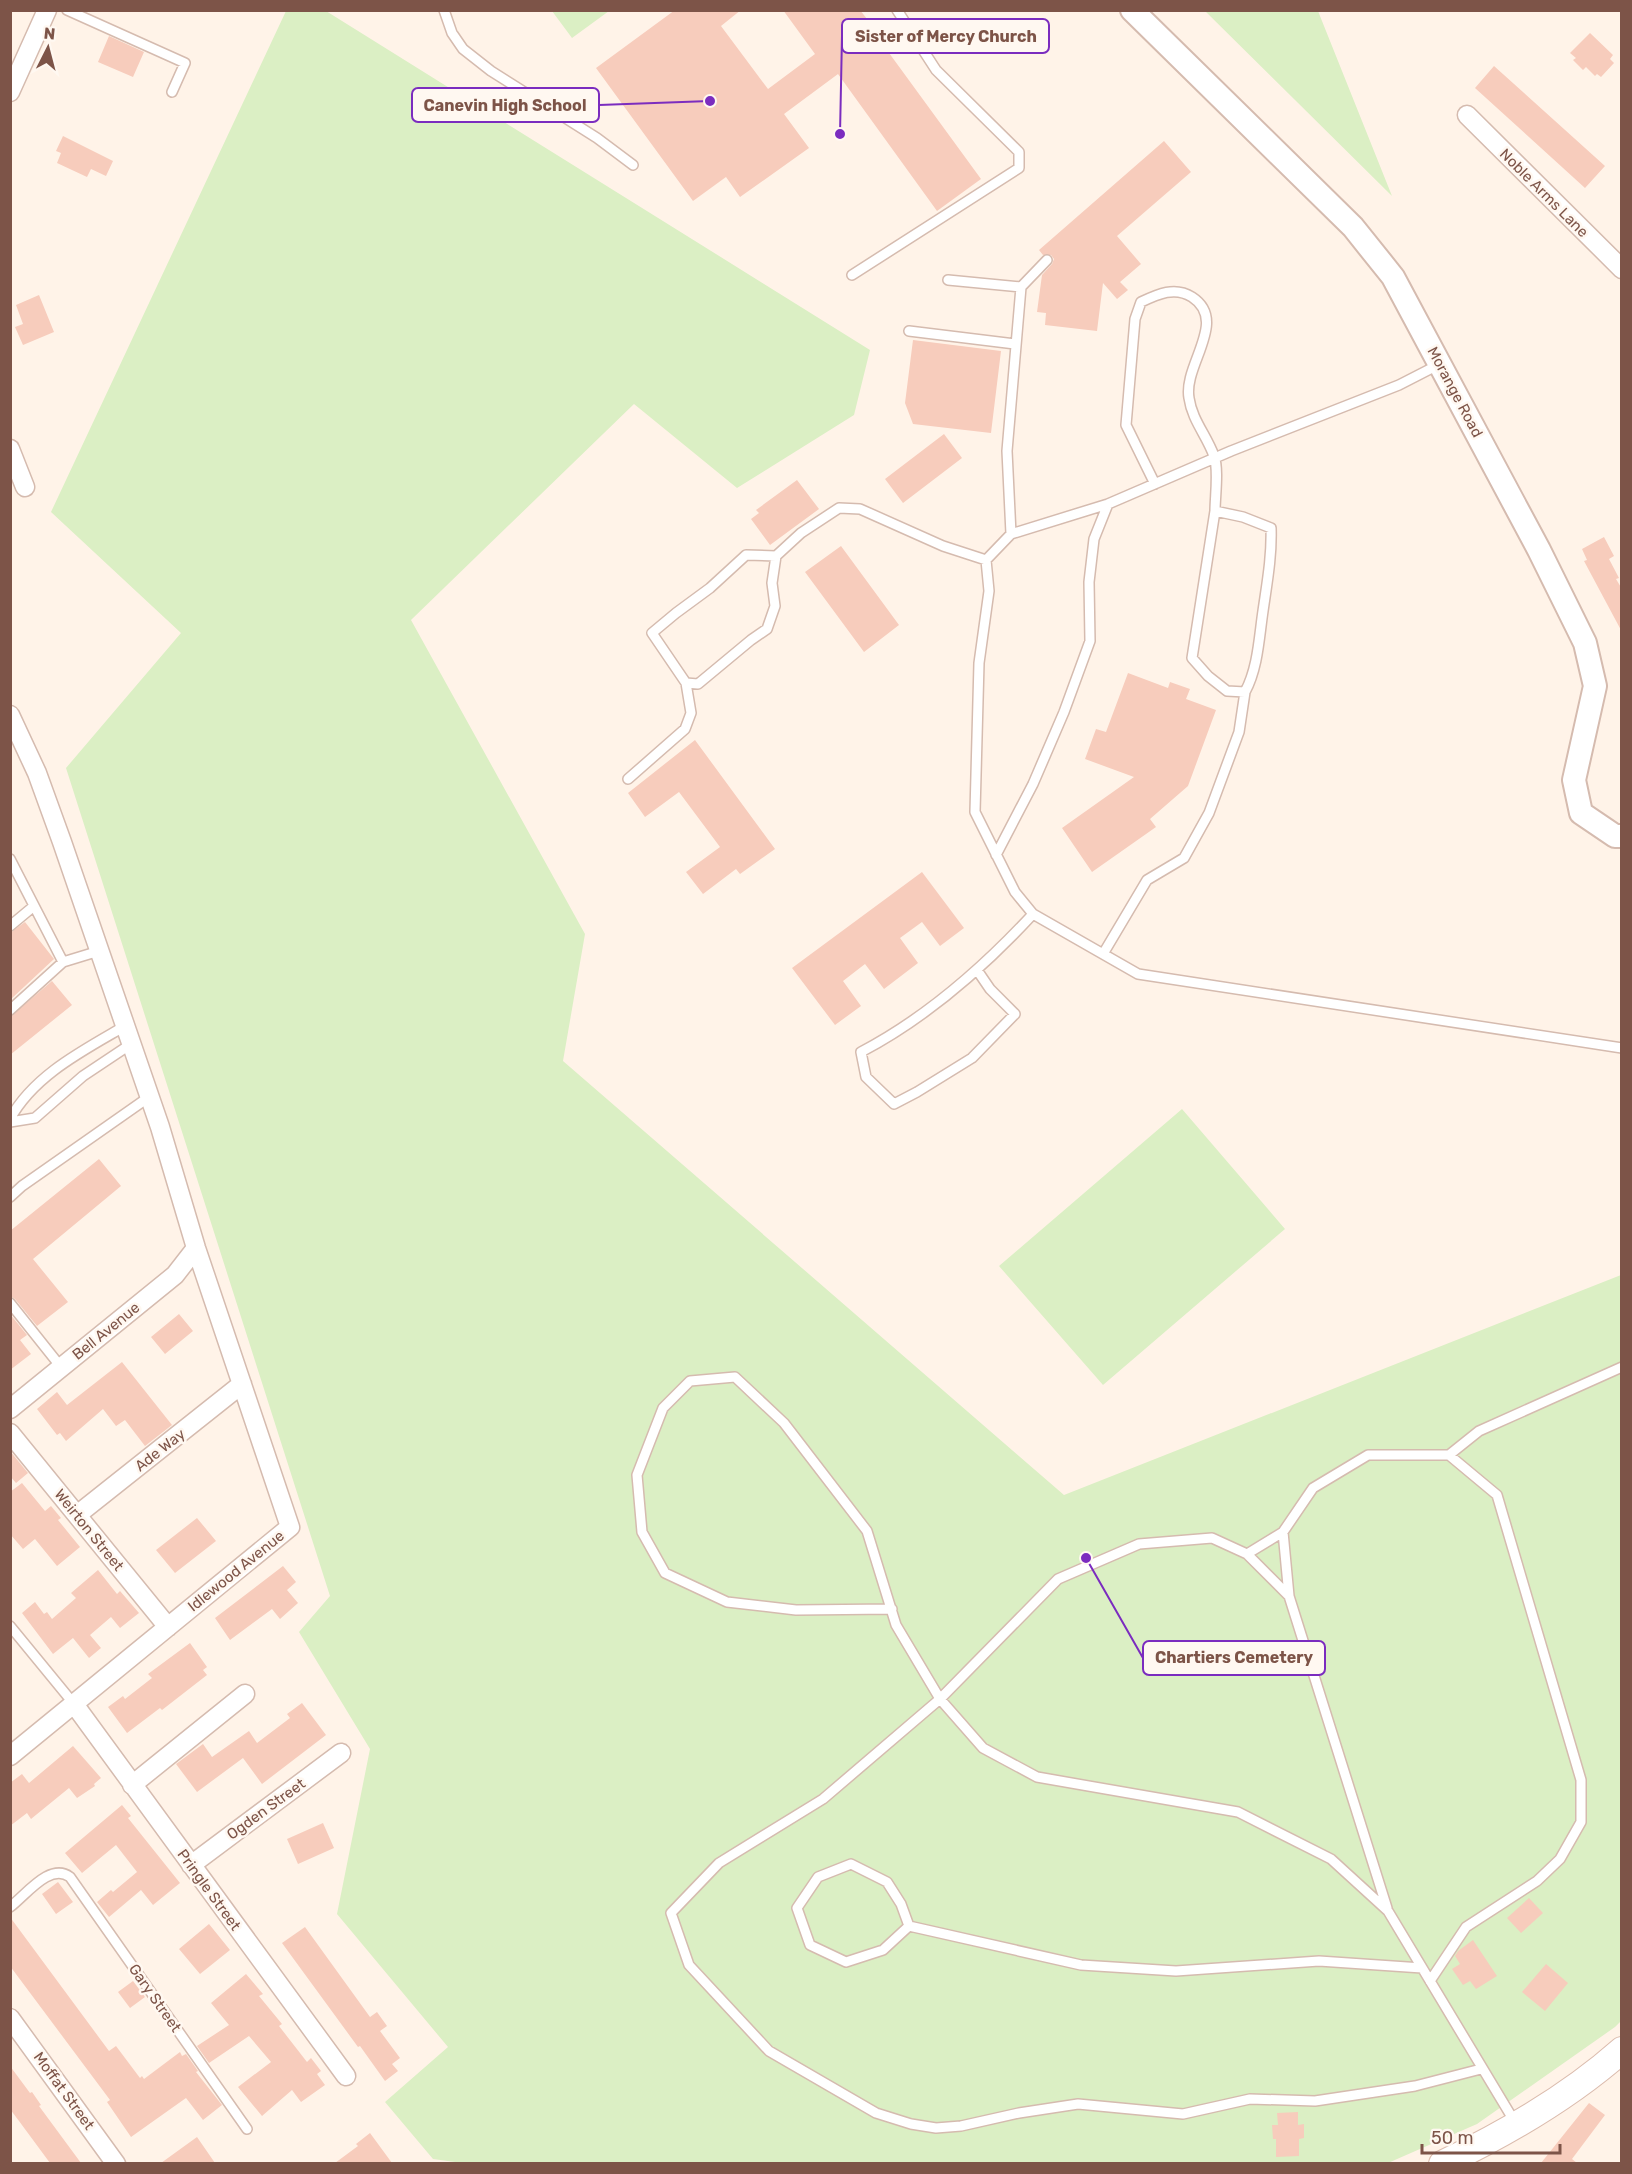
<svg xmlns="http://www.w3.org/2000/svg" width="1632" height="2174" viewBox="0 0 1632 2174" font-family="Rubik,sans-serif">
<rect width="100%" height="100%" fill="#fff3e8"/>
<path fill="#dbefc4" d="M 286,11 L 326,11 L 870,350 L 854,415 L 737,488 L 634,404 L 411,620 L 585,934 L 563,1061 L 1064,1495 L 1621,1275 L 1622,2020 L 1615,2027 L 1477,2124 L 1388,2163 L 470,2164 L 433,2159 L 385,2102 L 448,2047 L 337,1914 L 370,1749 L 299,1632 L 330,1596 L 66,768 L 181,633 L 51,512 Z
M 552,11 L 609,11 L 572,38 Z
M 1205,11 L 1318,11 L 1392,196 Z
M 1182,1109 L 1285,1229 L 1103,1385 L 999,1266 Z"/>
<path fill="#f7ccbc" d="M 675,10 L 741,10 L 721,26 L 768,89 L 815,54 L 783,10 L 860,10 L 867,19 L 865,20 L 981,179 L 937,211 L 838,74 L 784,114 L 809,148 L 740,197 L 726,177 L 693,201 L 596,68 Z
M 1590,33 L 1613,55 L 1610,59 L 1614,63 L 1601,77 L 1597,74 L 1595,76 L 1586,67 L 1583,70 L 1573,60 L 1576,58 L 1570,53 Z
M 109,36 L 144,52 L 133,77 L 98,62 Z
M 1494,66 L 1605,166 L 1585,188 L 1475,88 Z
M 63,136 L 113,161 L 106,176 L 91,169 L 87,177 L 57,163 L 61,153 L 56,151 Z
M 1164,141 L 1191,172 L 1117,236 L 1141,264 L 1120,282 L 1128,290 L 1117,299 L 1103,283 L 1097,331 L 1045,325 L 1046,313 L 1037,312 L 1042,275 L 1052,264 L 1054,259 L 1051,255 L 1043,255 L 1039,250 Z
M 39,295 L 54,332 L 23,345 L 15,327 L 23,324 L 16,305 Z
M 913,340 L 1001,351 L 991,433 L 913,424 L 905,403 Z
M 944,434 L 962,458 L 903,503 L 885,479 Z
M 797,480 L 819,509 L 770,545 L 751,519 L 759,513 L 756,510 Z
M 1604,537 L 1614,556 L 1609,559 L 1619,578 L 1616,579 L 1622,589 L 1622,632 L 1584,561 L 1587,560 L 1582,549 Z
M 841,546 L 899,625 L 864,652 L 805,572 Z
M 1128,673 L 1168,688 L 1170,682 L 1190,689 L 1186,699 L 1216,710 L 1188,786 L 1150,819 L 1156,827 L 1092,872 L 1062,828 L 1134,777 L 1085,759 L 1096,729 L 1106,732 Z
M 695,740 L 775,849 L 740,874 L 736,869 L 703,894 L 686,872 L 720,847 L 679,792 L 645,817 L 628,793 Z
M 922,872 L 964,928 L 940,946 L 922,922 L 900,938 L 918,963 L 884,989 L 865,964 L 843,981 L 861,1006 L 835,1025 L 792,968 Z
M 25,922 L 54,959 L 10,1000 L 10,933 Z
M 52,981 L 72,1005 L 10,1055 L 10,1017 Z
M 99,1159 L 121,1186 L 33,1259 L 68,1302 L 37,1326 L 15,1299 L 10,1296 L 10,1231 Z
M 10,1314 L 27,1335 L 20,1340 L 31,1354 L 10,1370 Z
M 179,1314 L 193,1331 L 165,1354 L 151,1337 Z
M 122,1362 L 172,1425 L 145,1446 L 125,1420 L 116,1426 L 103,1409 L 66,1441 L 60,1433 L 57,1435 L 37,1409 L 57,1392 L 67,1405 Z
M 10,1451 L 28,1473 L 16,1483 L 10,1476 Z
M 22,1483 L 45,1511 L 51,1506 L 61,1518 L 58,1520 L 80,1547 L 57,1566 L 35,1539 L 23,1549 L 10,1534 L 10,1492 Z
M 197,1518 L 216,1541 L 175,1573 L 156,1550 Z
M 283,1566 L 296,1582 L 287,1590 L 298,1603 L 280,1619 L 272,1609 L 230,1640 L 215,1618 Z
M 98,1570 L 117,1594 L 120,1591 L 139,1613 L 120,1628 L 111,1617 L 90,1635 L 101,1648 L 89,1658 L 73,1638 L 53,1654 L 22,1613 L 35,1602 L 44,1614 L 47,1612 L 52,1619 L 76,1598 L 71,1593 Z
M 190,1643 L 207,1667 L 203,1670 L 207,1675 L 162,1710 L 160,1708 L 127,1733 L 108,1707 L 123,1696 L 125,1699 L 152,1678 L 148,1674 Z
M 302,1703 L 326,1735 L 262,1784 L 243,1758 L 197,1792 L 176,1764 L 203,1744 L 212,1757 L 249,1731 L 257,1743 L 290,1718 L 287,1714 Z
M 73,1746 L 101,1778 L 94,1784 L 95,1786 L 77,1798 L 69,1788 L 31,1819 L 27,1813 L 10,1826 L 10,1783 L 22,1774 L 29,1783 Z
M 122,1805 L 131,1816 L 128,1818 L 180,1883 L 153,1905 L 141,1890 L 109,1917 L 97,1902 L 111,1890 L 113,1892 L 137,1872 L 116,1845 L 82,1873 L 65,1853 Z
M 323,1823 L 334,1848 L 298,1864 L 287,1839 Z
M 58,1882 L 73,1902 L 56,1914 L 42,1894 Z
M 1529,1898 L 1543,1913 L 1521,1933 L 1507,1918 Z
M 10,1917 L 109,2051 L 116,2046 L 140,2078 L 142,2076 L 144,2079 L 180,2052 L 182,2056 L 186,2054 L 198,2071 L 196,2072 L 222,2105 L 203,2120 L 186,2098 L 131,2137 L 107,2102 L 110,2100 L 10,1966 Z
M 209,1924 L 230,1950 L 200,1974 L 179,1949 Z
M 305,1927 L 370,2017 L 377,2012 L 387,2026 L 380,2031 L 400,2058 L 392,2064 L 398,2071 L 385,2081 L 360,2046 L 358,2047 L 282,1943 Z
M 1473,1940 L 1497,1976 L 1476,1989 L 1470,1981 L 1463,1985 L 1452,1969 L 1460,1964 L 1455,1956 L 1458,1951 Z
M 1546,1964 L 1568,1983 L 1545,2011 L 1522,1992 Z
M 246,1974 L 263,1994 L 259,1996 L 282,2024 L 279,2026 L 307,2062 L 311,2058 L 321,2071 L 317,2074 L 325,2085 L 301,2102 L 292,2090 L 262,2116 L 238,2087 L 271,2062 L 249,2036 L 209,2063 L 197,2046 L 229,2025 L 211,2003 Z
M 133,1981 L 145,1997 L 130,2008 L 118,1992 Z
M 10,2066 L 30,2093 L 32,2092 L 41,2105 L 39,2106 L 81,2163 L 50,2163 L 19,2121 L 10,2109 Z
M 1589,2103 L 1605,2115 L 1572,2159 L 1577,2163 L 1541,2163 Z
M 1298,2112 L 1298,2125 L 1304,2124 L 1304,2138 L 1299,2139 L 1299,2156 L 1276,2157 L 1276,2139 L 1273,2139 L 1272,2125 L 1278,2125 L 1277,2113 Z
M 370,2133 L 392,2163 L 335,2163 L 358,2146 L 356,2144 Z
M 197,2137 L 215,2163 L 161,2163 Z"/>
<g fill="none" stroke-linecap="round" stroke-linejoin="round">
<defs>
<path id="service" d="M 67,10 L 185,63 L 172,92
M 444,10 L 452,33 L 463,49 L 491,71 L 597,138 L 633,165
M 852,275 L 1019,168 L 1019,152 L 936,70 L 897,10
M 948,280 L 1021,287 L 1047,260
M 909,331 L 1015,344
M 1155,484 L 1126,425 L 1135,319 L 1141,302 C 1158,294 1175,286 1192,297 C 1229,321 1183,365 1189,398 C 1192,420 1207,436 1214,456 C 1219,469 1215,497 1215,511 L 1243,517 L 1271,528 C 1272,556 1267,583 1263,611 C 1259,638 1258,668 1245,692 L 1227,691 L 1208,676 L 1192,658 L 1215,511
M 1108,504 L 1011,534 L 986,560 L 989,591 L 979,663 L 975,812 L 1015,892 L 1033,914 L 1138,974 L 1622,1048
M 1011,534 L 1007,451 L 1021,287
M 776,556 L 746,555 L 710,588 L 676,613 L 652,633 L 686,683 L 698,684 L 751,640 L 767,629 L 775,606 L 772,583 L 776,556 L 801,533 L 839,508 L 860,509 L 943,546 L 986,560
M 628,779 L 685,729 L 691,713 L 686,683
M 996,855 L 1033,784 L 1064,712 L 1090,641 L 1089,582 L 1094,539 L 1108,504 L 1231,451 L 1399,385 L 1438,365
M 10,859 L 63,962
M 10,926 L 34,906
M 1103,954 L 1147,880 L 1184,858 L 1209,813 L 1239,732 L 1245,692
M 977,970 L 990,989 L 1015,1014 L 972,1058 L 917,1092 L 894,1104 L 866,1077 L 861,1052 C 926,1018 983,968 1033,914
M 10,1010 L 63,962 L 99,951
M 10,1119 C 34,1075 84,1050 125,1026
M 10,1122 L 35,1118 L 83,1076 L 131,1044
M 10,1197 L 22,1186 L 149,1097
M 10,1303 L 61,1367
M 1449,1455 L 1479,1431 L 1622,1367
M 1247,1554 L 1283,1532
M 1289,1596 L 1247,1554 L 1212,1538 L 1139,1544 L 1058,1579 L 940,1699 L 823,1799 L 719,1863 L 671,1913 L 689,1965 L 769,2051 L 876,2113 L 911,2124 L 936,2128 L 961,2126 L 1019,2113 L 1078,2104 L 1183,2114 L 1250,2099 L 1315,2101 L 1415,2086 L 1481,2069
M 892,1609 L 796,1610 L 727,1602 L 665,1573 L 642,1532 L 637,1475 L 663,1408 L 690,1381 L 735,1377 L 784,1423 L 867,1531 L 896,1625 L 940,1699 L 983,1748 L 1037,1777 L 1238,1812 L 1331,1859 L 1388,1911 L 1516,2124
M 10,1626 L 74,1704
M 851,1864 L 887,1882 L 901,1904 L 909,1926 L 883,1950 L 846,1962 L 810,1945 L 797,1908 L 818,1877 Z
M 10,1907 C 26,1895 50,1862 70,1877 L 247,2129
M 1387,1908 L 1289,1596 L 1283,1532 L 1313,1488 L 1368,1455 L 1449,1455 L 1497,1495 L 1581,1780 L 1581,1822 L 1560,1859 L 1537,1881 L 1466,1927 L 1430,1981
M 909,1926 L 1081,1965 L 1176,1971 L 1319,1961 L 1422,1968"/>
<path id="minor" d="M 10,92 L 47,10
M 1467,115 L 1622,269
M 10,449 L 25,487
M 10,715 L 37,773 L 62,842 L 160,1127 L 196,1248 L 290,1527 L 10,1756
M 10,1409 L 175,1275 L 196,1248
M 10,1433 L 168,1627
M 77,1515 L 242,1384
M 74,1704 L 346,2076
M 132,1785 L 245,1694
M 191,1865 L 341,1753
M 10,2018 L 116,2164"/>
<path id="tertiary" d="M 1132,10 L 1353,227 L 1393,277 L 1539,550 L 1585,643 L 1595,686 L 1574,780 L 1581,813 L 1615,836 L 1622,836"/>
<path id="secondary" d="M 1442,2164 C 1505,2134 1569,2097 1622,2050"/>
</defs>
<use href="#service" stroke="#d5bbaf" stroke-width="12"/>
<use href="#minor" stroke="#d5bbaf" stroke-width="21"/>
<use href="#tertiary" stroke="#d5bbaf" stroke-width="26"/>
<use href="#secondary" stroke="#dbbcae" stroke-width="28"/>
<use href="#service" stroke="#fff" stroke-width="9"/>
<use href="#minor" stroke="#fff" stroke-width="18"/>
<use href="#tertiary" stroke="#fff" stroke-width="22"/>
<use href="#secondary" stroke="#fff" stroke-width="26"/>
</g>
<g text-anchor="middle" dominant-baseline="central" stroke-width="5" stroke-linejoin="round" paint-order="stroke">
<g font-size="15" fill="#7d5448" stroke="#fff8f1">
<text transform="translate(1544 193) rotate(45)">Noble Arms Lane</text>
<text transform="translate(1455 392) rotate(62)">Morange Road</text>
<text transform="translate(106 1331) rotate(-39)">Bell Avenue</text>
<text transform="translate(160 1450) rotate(-38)">Ade Way</text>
<text transform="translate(89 1530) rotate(51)">Weirton Street</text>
<text transform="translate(236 1571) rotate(-39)">Idlewood Avenue</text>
<text transform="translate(266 1809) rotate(-36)">Ogden Street</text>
<text transform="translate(209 1890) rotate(54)">Pringle Street</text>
<text transform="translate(155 1998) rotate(55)">Gary Street</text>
<text transform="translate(64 2091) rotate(54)">Moffat Street</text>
</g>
</g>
<path fill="none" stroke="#7b2cbf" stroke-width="2" d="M840 134L842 36M710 101L599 105M1086 1558L1143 1658"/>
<g fill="#7b2cbf" stroke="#fff8f1" stroke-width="2">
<circle cx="840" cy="134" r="6"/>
<circle cx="710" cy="101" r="6"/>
<circle cx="1086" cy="1558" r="6"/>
</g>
<g fill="#fff8f1" stroke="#7b2cbf" stroke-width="2">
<rect x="842" y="19" width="207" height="34" rx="6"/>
<rect x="412" y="88" width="187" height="34" rx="6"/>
<rect x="1143" y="1641" width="182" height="34" rx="6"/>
</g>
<g font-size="16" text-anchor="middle" font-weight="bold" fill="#7d5448">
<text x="946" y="42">Sister of Mercy Church</text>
<text x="505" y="111">Canevin High School</text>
<text x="1234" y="1663">Chartiers Cemetery</text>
</g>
<rect width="1632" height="2174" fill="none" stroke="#7d5448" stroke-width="24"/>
<g transform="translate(48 48) rotate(6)" stroke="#fff8f1" stroke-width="4.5" paint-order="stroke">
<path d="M0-4.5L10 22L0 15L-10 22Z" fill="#7d5448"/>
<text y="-9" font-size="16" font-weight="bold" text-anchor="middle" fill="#7d5448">N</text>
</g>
<path d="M1422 2144v9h138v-9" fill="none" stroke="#7d5448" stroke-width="3"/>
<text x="1431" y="2144" font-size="18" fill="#7d5448" stroke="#fff8f1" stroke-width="4.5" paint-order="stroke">50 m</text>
</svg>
